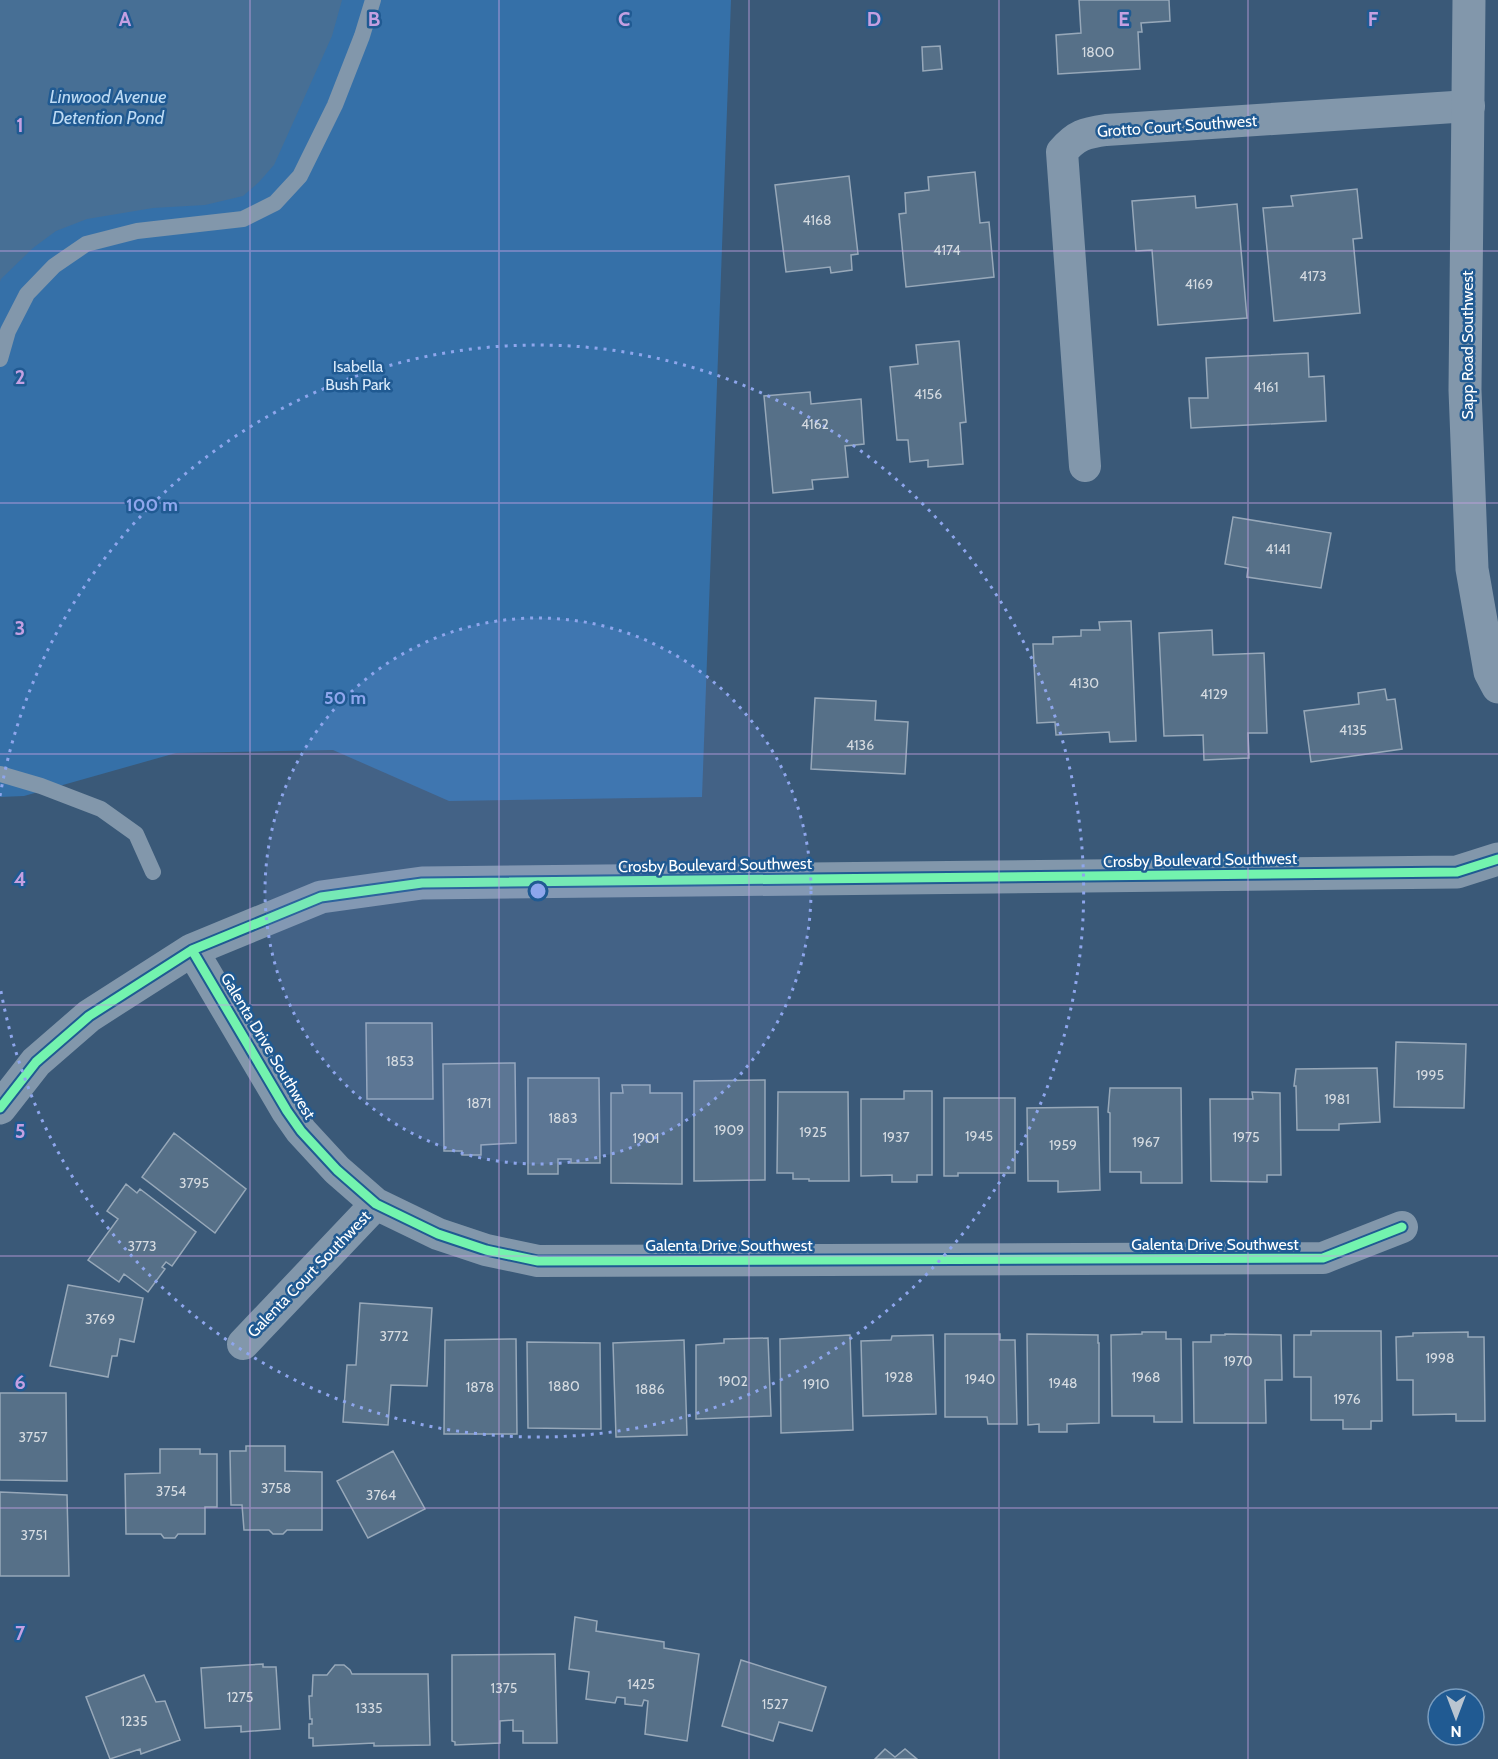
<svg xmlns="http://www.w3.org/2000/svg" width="1498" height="1759" viewBox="0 0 1498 1759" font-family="Cabin,sans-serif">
<rect width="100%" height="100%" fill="#3a5978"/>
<path fill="#3570a8" d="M 0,0 L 731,0 L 702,797 L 449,801 L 333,750 L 176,753 L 24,796 L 0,797 Z"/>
<path fill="#476f95" d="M 0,0 L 342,0 L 332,36 L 274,165 L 259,182 L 243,196 L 205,205 L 153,208 L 87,219 L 56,231 L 33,248 L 1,279 L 0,282 Z"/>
<path fill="#567088" stroke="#97a8b9" stroke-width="1.5" d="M 1079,0 L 1169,0 L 1170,21 L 1141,23 L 1142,32 L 1138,32 L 1140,69 L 1058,74 L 1056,35 L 1081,33 Z
M 940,46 L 942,69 L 923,71 L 922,47 Z
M 975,172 L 980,223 L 989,222 L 994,277 L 906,287 L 899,214 L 906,213 L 905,193 L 929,190 L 928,177 Z
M 849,176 L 858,254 L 851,255 L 852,270 L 831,273 L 830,267 L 786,272 L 775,185 Z
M 1357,189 L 1362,238 L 1353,239 L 1360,313 L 1274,321 L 1263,208 L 1293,206 L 1291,196 Z
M 1195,196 L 1196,208 L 1237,204 L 1247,318 L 1158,325 L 1152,250 L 1136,251 L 1132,201 Z
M 959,341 L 966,422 L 960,423 L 963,464 L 928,467 L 928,460 L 910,462 L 908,440 L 897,440 L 890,367 L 918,364 L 916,345 Z
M 1308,353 L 1309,377 L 1324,376 L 1326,421 L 1191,428 L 1189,398 L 1208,398 L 1206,358 Z
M 810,392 L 811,404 L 861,399 L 864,444 L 845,446 L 848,477 L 812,480 L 813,489 L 773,493 L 764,396 Z
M 1233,517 L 1331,533 L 1321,588 L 1247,577 L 1248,568 L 1225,564 Z
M 1131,621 L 1136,741 L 1110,742 L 1109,732 L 1056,735 L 1055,722 L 1037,723 L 1033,644 L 1053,644 L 1053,637 L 1081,636 L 1081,630 L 1100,630 L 1099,622 Z
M 1212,630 L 1213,655 L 1264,653 L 1267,733 L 1248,733 L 1249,758 L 1204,760 L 1203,735 L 1164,736 L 1159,633 Z
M 1385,689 L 1387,700 L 1395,699 L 1402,749 L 1311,762 L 1304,711 L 1359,704 L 1358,693 Z
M 815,698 L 876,701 L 875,720 L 908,722 L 905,774 L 811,769 Z
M 366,1023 L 432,1023 L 433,1099 L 367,1099 Z
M 1396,1042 L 1466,1044 L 1464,1108 L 1394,1107 Z
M 515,1063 L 516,1143 L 481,1145 L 481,1155 L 462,1155 L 462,1151 L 444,1151 L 443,1064 Z
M 1377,1068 L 1380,1122 L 1339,1124 L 1339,1130 L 1297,1130 L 1296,1086 L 1294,1086 L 1296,1069 Z
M 528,1078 L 599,1078 L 600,1163 L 571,1163 L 571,1159 L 558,1159 L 558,1174 L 528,1174 Z
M 765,1080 L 765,1180 L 694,1181 L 694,1081 Z
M 622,1085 L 650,1085 L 650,1093 L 682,1093 L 682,1184 L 611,1183 L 611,1093 L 623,1093 Z
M 1110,1088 L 1181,1088 L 1182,1183 L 1141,1183 L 1141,1172 L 1110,1172 L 1110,1113 L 1108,1112 Z
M 904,1091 L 932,1091 L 932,1175 L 917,1175 L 917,1182 L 892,1182 L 892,1175 L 861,1176 L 861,1099 L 904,1099 Z
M 778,1092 L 848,1092 L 849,1181 L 809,1181 L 809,1179 L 793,1179 L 793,1173 L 777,1173 Z
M 1252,1092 L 1280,1093 L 1281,1175 L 1267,1175 L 1267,1182 L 1211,1181 L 1210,1099 L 1253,1099 Z
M 944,1098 L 1015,1098 L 1015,1173 L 958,1173 L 958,1176 L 944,1176 Z
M 1098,1107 L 1100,1190 L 1058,1192 L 1058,1181 L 1028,1181 L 1027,1108 Z
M 174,1133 L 246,1189 L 215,1233 L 142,1177 Z
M 126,1184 L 137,1193 L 140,1189 L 196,1232 L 172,1266 L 166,1262 L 162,1267 L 165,1269 L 148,1292 L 124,1274 L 119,1282 L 88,1260 L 118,1219 L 107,1211 Z
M 68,1285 L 143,1298 L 134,1342 L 120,1339 L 117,1356 L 112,1356 L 108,1377 L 50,1366 Z
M 360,1303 L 432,1308 L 427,1386 L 391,1385 L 388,1425 L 343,1422 L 347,1365 L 356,1365 Z
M 1311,1331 L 1381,1331 L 1382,1421 L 1371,1421 L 1371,1429 L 1343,1429 L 1343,1420 L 1311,1420 L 1311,1377 L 1294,1377 L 1294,1335 L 1311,1335 Z
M 1142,1332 L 1166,1332 L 1166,1339 L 1181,1339 L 1182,1422 L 1154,1422 L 1154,1416 L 1112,1416 L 1111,1335 L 1142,1334 Z
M 1468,1332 L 1468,1337 L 1484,1337 L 1485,1421 L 1456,1421 L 1456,1414 L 1413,1415 L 1413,1380 L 1397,1380 L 1396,1337 L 1413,1336 L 1413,1333 Z
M 945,1334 L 1000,1334 L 1000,1340 L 1015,1340 L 1017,1424 L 988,1424 L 987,1417 L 945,1417 Z
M 1027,1334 L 1098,1335 L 1098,1343 L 1099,1343 L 1099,1423 L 1067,1424 L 1067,1432 L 1039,1432 L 1039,1424 L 1028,1425 Z
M 1225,1334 L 1281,1335 L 1282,1380 L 1265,1380 L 1266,1423 L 1194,1423 L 1193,1342 L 1211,1342 L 1211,1335 L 1225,1335 Z
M 850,1335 L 853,1430 L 781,1433 L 780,1339 Z
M 933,1335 L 936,1414 L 863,1416 L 861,1341 L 891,1340 L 892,1336 Z
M 768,1338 L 771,1416 L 696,1419 L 696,1345 L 724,1343 L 724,1339 Z
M 516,1339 L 517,1434 L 444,1434 L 445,1340 Z
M 684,1340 L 687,1435 L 616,1437 L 613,1343 Z
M 527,1342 L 600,1343 L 601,1429 L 528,1428 Z
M 0,1393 L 66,1393 L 67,1481 L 0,1480 Z
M 246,1446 L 285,1446 L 285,1471 L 322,1472 L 322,1530 L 287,1530 L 283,1534 L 273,1534 L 269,1530 L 244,1530 L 242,1505 L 231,1505 L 230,1451 L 246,1451 Z
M 160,1449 L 200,1449 L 200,1454 L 217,1454 L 217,1507 L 205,1507 L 205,1534 L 178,1534 L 175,1538 L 164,1538 L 161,1534 L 126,1534 L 125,1474 L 160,1473 Z
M 393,1451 L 425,1509 L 368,1538 L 337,1481 Z
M 0,1492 L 67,1495 L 69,1576 L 0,1576 Z
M 575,1617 L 597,1621 L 596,1631 L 664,1642 L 664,1648 L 699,1654 L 687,1741 L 645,1734 L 648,1701 L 644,1700 L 642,1706 L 625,1704 L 625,1698 L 617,1697 L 615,1703 L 586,1699 L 589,1672 L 569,1669 Z
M 555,1654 L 557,1743 L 523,1743 L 523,1731 L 513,1731 L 513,1720 L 500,1721 L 500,1743 L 455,1745 L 455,1742 L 452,1741 L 452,1655 Z
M 741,1660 L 826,1687 L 812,1731 L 779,1722 L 773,1741 L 722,1726 Z
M 263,1664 L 263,1667 L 276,1667 L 280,1729 L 241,1732 L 241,1726 L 205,1728 L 201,1668 Z
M 335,1665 L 344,1665 L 350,1670 L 352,1674 L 428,1674 L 430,1745 L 374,1746 L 374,1743 L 313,1746 L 313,1738 L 309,1738 L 309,1724 L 312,1724 L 312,1719 L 310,1719 L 309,1696 L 312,1696 L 313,1675 L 327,1675 Z
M 144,1675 L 156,1702 L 165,1701 L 180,1740 L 141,1754 L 140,1749 L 110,1759 L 86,1697 Z
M 885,1749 L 895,1757 L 905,1749 L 917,1759 L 875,1759 Z"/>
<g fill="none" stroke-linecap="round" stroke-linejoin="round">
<path stroke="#8297ab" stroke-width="16" d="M 0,359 L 8,331 L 27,294 L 54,266 L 86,244 L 137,231 L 243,219 L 275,203 L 300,176 L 335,105 L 362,36 L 373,0
M 0,774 L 41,786 L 101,809 L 136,834 L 153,872"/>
<path stroke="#8297ab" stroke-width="32" d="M 1085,466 L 1062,152 C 1076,135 1085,133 1106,130 L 1469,106
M 192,950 L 287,1111 L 301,1131 L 337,1170 L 376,1204 L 438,1234 L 486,1250 L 538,1261 L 1323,1258 L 1402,1227
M 243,1344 L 376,1204"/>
<path stroke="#8297ab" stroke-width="33" d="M 1469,0 L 1465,390 L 1472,569 L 1490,672 L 1498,687
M 0,1108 L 36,1062 L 89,1016 L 192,950 L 321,897 L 422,883 L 1457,872 L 1498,859"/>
<defs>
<path id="cycleway" d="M 192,950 L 287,1111 L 301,1131 L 337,1170 L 376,1204 L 438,1234 L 486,1250 L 538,1261 L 1323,1258 L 1402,1227
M 0,1108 L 36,1062 L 89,1016 L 192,950 L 321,897 L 422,883 L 1457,872 L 1498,859"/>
</defs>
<use href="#cycleway" stroke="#205a92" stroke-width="13"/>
<use href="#cycleway" stroke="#73f3ae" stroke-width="9"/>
</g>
<path fill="none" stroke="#c4a0e2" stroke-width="1.5" stroke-opacity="0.55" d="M 250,0 L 250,1759M 499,0 L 499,1759M 749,0 L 749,1759M 999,0 L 999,1759M 1248,0 L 1248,1759M 0,251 L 1498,251M 0,503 L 1498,503M 0,754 L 1498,754M 0,1005 L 1498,1005M 0,1256 L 1498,1256M 0,1508 L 1498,1508"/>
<circle cx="538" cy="891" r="273" fill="#8ea6ec" fill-opacity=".12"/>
<g fill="none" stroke="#8ea6ec" stroke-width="3" stroke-dasharray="3 6">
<circle cx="538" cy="891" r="273"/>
<path d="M0 796A546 546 0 1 1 0 986"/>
</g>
<g text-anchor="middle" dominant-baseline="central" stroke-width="5" stroke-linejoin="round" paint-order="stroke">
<g font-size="14" fill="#d5dbe1">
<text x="1098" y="52">1800</text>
<text x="817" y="220">4168</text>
<text x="947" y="250">4174</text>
<text x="1313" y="276">4173</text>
<text x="1199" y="284">4169</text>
<text x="1266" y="387">4161</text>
<text x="928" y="394">4156</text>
<text x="815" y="424">4162</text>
<text x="1278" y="549">4141</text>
<text x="1084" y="683">4130</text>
<text x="1214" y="694">4129</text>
<text x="1353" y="730">4135</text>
<text x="860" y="745">4136</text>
<text x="400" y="1061">1853</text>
<text x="1430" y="1075">1995</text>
<text x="1337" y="1099">1981</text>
<text x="479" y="1103">1871</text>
<text x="563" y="1118">1883</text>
<text x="729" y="1130">1909</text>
<text x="813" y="1132">1925</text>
<text x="979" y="1136">1945</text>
<text x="896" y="1137">1937</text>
<text x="1246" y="1137">1975</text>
<text x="646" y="1138">1901</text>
<text x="1146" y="1142">1967</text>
<text x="1063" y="1145">1959</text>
<text x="194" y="1183">3795</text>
<text x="142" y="1246">3773</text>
<text x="100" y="1319">3769</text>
<text x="394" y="1336">3772</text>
<text x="1440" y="1358">1998</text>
<text x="1238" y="1361">1970</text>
<text x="899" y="1377">1928</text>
<text x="1146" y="1377">1968</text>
<text x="980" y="1379">1940</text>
<text x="733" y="1381">1902</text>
<text x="1063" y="1383">1948</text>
<text x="816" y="1384">1910</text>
<text x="564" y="1386">1880</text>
<text x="480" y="1387">1878</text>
<text x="650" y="1389">1886</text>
<text x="1347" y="1399">1976</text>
<text x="33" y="1437">3757</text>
<text x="276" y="1488">3758</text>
<text x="171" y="1491">3754</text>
<text x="381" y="1495">3764</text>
<text x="34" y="1535">3751</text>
<text x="641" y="1684">1425</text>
<text x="504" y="1688">1375</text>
<text x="240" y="1697">1275</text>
<text x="775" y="1704">1527</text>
<text x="369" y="1708">1335</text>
<text x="134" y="1721">1235</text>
</g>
<g font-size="16" fill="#fff" stroke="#205a92">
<text transform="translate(1177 126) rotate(-4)">Grotto Court Southwest</text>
<text transform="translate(1467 345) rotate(-90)">Sapp Road Southwest</text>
<text transform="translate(1200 860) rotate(-1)">Crosby Boulevard Southwest</text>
<text transform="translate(715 865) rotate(-1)">Crosby Boulevard Southwest</text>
<text transform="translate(268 1046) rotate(59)">Galenta Drive Southwest</text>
<text x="1215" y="1244">Galenta Drive Southwest</text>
<text x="729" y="1245">Galenta Drive Southwest</text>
<text transform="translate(309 1274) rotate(-46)">Galenta Court Southwest</text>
</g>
<g font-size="16" fill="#d8e9fa" stroke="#205a92">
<text x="358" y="366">Isabella<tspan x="358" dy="18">Bush Park</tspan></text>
</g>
<g font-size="18" font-style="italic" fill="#bedbf4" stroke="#205a92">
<text x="108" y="97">Linwood Avenue<tspan x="108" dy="21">Detention Pond</tspan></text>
</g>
</g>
<g font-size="20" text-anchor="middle" font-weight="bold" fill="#c4a0e2" stroke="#205a92" stroke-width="5" stroke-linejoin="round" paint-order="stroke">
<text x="125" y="26">A</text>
<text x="374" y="26">B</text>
<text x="624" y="26">C</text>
<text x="874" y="26">D</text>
<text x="1124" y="26">E</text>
<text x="1373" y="26">F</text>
<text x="20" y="132">1</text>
<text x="20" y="384">2</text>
<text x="20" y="635">3</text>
<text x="20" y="886">4</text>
<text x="20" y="1138">5</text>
<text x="20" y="1389">6</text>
<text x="20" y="1640">7</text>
</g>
<circle cx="538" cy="891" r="9" fill="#8ea6ec" stroke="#205a92" stroke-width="3"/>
<g font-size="18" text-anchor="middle" font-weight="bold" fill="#8ea6ec" stroke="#205a92" stroke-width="5" stroke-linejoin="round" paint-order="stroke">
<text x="152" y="511">100 m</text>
<text x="345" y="704">50 m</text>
</g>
<g transform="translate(1456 1717) rotate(180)"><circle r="28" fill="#205a92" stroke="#799cbe" stroke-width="1.5"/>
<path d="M0-4.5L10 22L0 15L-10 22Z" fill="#bac5d0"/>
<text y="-9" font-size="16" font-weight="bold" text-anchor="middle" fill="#ffffff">N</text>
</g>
</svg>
